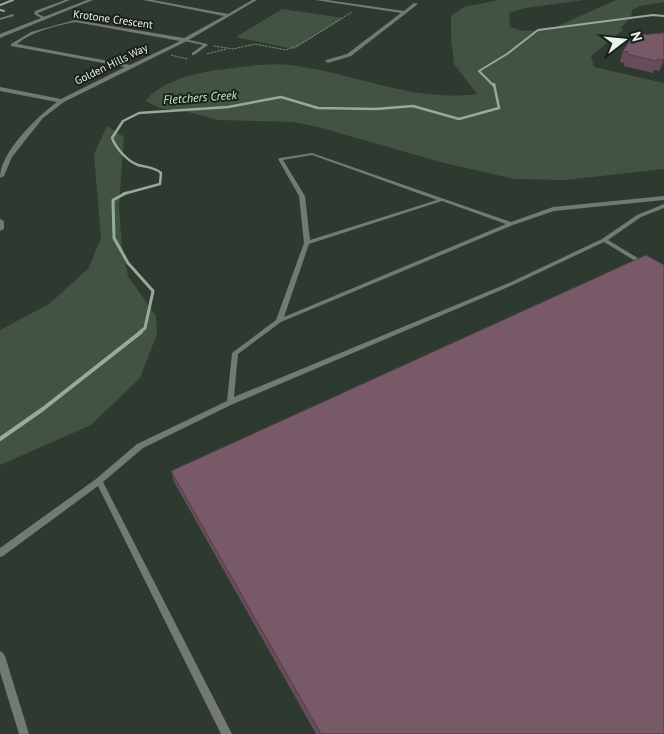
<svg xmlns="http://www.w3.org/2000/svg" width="664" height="734" viewBox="0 0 664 734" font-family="'PT Sans',sans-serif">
<rect width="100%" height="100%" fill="#2e3a2f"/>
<path fill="#425344" d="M 499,0 L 584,0 L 525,8 L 509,13 L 510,27 L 523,31 L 549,30 L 616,0 L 664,0 L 664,2 L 640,6 L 632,10 L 631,17 L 621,28 L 623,30 L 591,56 L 594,67 L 664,83 L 664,169 L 565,180 L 514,179 L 444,163 L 318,127 L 293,122 L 218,120 L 188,112 L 160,108 L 145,101 C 163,81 191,74 217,70 C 239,68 268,62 289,65 C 352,72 413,103 477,94 L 454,64 L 451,38 L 451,16 L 464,7 Z
M 282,9 L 344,18 L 294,49 L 236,37 Z
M 107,126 L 124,137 L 119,207 L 122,247 L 128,276 L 156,316 L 157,334 L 140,378 L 91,425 L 0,465 L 0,330 L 49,304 L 88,269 L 101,238 L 94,154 Z"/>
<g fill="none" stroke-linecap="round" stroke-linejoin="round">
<path stroke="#96ab98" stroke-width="2" d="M 0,5 L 13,0
M 0,10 L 4,11
M 494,86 L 479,71 L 507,54 L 538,30 L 653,15 L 664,16"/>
<path stroke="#96ab98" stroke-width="2.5" d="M 123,194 L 160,184 L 161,173 C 155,167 145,167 138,165 C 127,161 116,148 112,138 L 123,121 L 139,113 L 228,107 L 281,97 L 318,108 L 376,109 L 413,106 L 459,119 L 499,108 L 494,84"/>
<path stroke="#96ab98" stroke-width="3" d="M 126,193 L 113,200 L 114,238 L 128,263 L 153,291 L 145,328 L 139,333"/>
<path stroke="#96ab98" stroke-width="4" d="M 0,439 L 43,409 L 141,332"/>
<path stroke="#7c867d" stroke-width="1" stroke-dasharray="2.5 1" stroke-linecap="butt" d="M 214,46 L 233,49 L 255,44 L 286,50 L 299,45 L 352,12
M 207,54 L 226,49
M 171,55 L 187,59"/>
<path fill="#737974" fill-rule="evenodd" d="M 65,0 L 70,0 L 38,13 L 38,14 L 45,17 L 45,19 L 43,19 L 34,14 L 35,11 Z
M 13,14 L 14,16 L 0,20 L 0,18 Z
M 185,39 L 207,44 L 208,45 L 194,55 L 192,55 L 192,53 L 203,45 L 184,41 Z
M 312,153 L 511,222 L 553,207 L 664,196 L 664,200 L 554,211 L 513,225 L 281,322 L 238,354 L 234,397 L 511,282 L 602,239 L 637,215 L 664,204 L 664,208 L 641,217 L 608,240 L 646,263 L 646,265 L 642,265 L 604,242 L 515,284 L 233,404 L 143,448 L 103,482 L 232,734 L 221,734 L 98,486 L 3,556 L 0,557 L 0,548 L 96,479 L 137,444 L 227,401 L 232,353 L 276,320 L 304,243 L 299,196 L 278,159 L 280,158 ZM 312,155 L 437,200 L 310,240 L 305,196 L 283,160 ZM 442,201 L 506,224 L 284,317 L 309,244 Z
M 0,651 L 3,653 L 5,656 L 29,734 L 19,734 L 0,672 Z"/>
<path fill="#737974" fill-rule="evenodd" d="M 143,0 L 153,0 L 228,14 L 252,0 L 257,0 L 187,41 L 64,102 L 43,118 L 12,157 L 4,176 L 0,178 C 0,152 37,117 57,102 L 0,91 L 0,87 L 61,99 L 125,67 L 11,46 L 11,44 L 31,32 L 75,20 L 184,38 L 224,16 ZM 75,22 L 180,41 L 130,65 L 17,44 C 32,31 56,26 75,22 Z
M 315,0 L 327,0 L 404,11 L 414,3 L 418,4 L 351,56 L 328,63 L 325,61 L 326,60 L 347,54 L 401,13 Z
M 0,219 L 4,221 L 4,229 L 0,231 Z"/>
<path fill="#737974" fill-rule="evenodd" d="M 87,0 L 93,0 L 0,38 L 0,34 Z"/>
</g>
<path fill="#674d59" d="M 664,31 L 664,62 L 659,71 L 654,70 L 653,73 L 624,66 L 624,63 L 620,62 L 623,51 L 636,41 L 663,33 Z
M 171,471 L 664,734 L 316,734 L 174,482 Z"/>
<path fill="#543e48" d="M 664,58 L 664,62 L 659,71 L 663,60 Z"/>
<path fill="#785967" stroke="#543e48" d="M 664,31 L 664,58 L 663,60 L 658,59 L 656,61 L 627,54 L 628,52 L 623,51 L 630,40 L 636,41 L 639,35 L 663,33 Z
M 646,255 L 664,265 L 664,734 L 321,734 L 171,471 Z"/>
<g text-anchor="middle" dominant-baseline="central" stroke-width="4" stroke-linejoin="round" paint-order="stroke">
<g font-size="11" fill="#ebf3ec" stroke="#1a201a">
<text transform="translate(113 19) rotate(8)">Krotone Crescent</text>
<text transform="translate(111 64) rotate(-26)">Golden Hills Way</text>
</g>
<g font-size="12" font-style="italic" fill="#c2f3c8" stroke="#1a201a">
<text transform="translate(200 97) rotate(-4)">Fletchers Creek</text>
</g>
</g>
<g transform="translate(624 40) rotate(74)" stroke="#1a201a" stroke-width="4" paint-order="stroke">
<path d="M0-4L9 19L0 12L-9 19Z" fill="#ebf3ec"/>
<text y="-8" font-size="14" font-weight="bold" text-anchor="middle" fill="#ebf3ec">N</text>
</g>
</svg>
